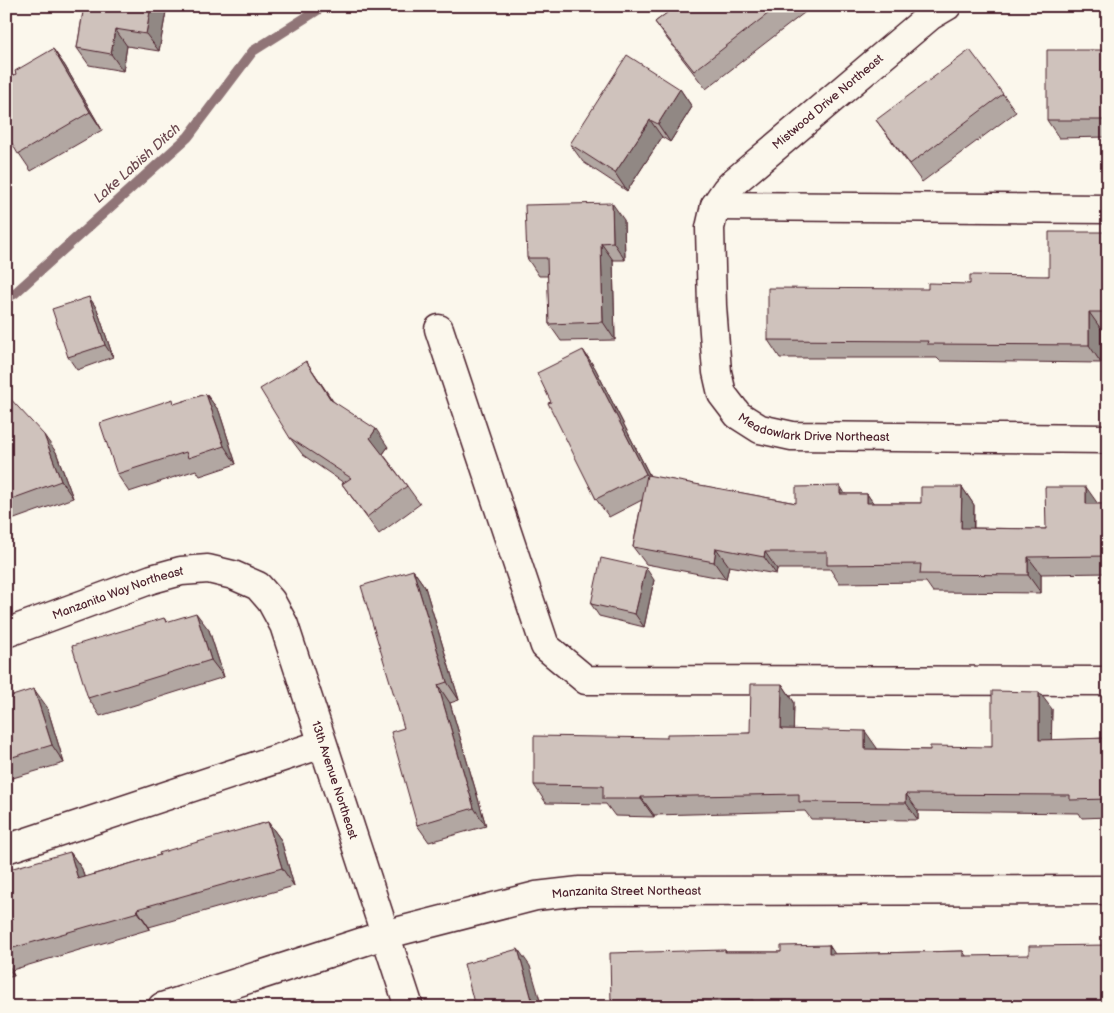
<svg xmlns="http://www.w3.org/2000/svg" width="1114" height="1013" viewBox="0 0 1114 1013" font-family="'Balsamiq Sans',sans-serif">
<rect width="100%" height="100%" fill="#fbf7ec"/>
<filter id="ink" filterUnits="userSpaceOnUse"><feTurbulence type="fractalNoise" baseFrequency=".02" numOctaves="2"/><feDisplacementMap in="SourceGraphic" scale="10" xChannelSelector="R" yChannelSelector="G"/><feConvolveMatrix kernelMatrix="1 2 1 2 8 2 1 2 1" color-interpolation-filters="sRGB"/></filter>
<g filter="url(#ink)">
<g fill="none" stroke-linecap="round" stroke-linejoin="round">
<path stroke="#907477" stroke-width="10" d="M 6,298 L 14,294 L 188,137 L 253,51 L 324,6"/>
<defs>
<g id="minor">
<path id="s1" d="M 947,6 L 930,16 L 734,182 L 726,190 L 715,206 L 710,228 L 712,306 L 717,372 L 722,394 L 738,415 L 760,429 L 792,436 L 1108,439"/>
<path d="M 715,206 L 1108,209"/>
<path d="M 439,329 L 545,646 L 586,680 L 1108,681"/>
<path id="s2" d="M 6,633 L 152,579 L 181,571 L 208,569 L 233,575 L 258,586 L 271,601 L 284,625 L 409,1007"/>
<path d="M 6,849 L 322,744"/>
<path id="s3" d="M 162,1007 L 384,935 L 536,896 L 580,891 L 1108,890"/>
</g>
</defs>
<use href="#minor" stroke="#4a1f2b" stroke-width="31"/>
<use href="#minor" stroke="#fbf7ec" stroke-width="28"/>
</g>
<path fill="#b2a7a2" stroke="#4a1f2b" d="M 84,6 L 167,6 L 159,51 L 127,46 L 123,71 L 89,65 L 77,48 Z
M 676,6 L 813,6 L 706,89 L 668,40 L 655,22 Z
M 53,49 L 65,66 L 102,130 L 31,171 L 14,146 L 6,150 L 6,80 L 16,74 Z
M 1108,50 L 1108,137 L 1059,138 L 1047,120 Z
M 680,89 L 692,107 L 670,142 L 662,137 L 627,191 L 583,162 L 570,144 Z
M 1003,94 L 1016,112 L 922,182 L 876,120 Z
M 624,220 L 625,260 L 613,260 L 615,340 L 561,341 L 549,324 L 548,276 L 539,276 L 527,258 Z
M 1108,232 L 1108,329 L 1101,329 L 1101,363 L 940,361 L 937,358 L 780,358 L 768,340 L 928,289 L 970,284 L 1049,276 Z
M 89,297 L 97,309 L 113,357 L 77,370 L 68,357 Z
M 583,350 L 595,368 L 650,476 L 796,503 L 840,486 L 845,494 L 867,494 L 873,503 L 921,503 L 962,487 L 974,505 L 974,528 L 1046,529 L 1098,504 L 1108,504 L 1108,573 L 1041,574 L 1041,593 L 933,592 L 926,582 L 839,583 L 830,569 L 777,569 L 776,574 L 729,566 L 726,579 L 646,564 L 633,547 L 642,500 L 609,517 L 596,499 L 551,402 Z
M 306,361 L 333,401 L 388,447 L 383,454 L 407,486 L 420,504 L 379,534 L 342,484 L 344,483 L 303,455 L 290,438 Z
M 6,394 L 56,452 L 73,498 L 6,522 Z
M 206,394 L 219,411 L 236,464 L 200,476 L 196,470 L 129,492 L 117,474 L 176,404 Z
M 413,570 L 425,587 L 459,700 L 450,703 L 486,826 L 429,842 L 417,825 L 404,728 Z
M 654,580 L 644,627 L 599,616 L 591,604 Z
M 164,618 L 167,622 L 209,630 L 224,677 L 100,716 L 88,698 Z
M 782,684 L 794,702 L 793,730 L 877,748 L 877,749 L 930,750 L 992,747 L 1052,709 L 1051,740 L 1108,738 L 1108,817 L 1082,818 L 1079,813 L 918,811 L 918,820 L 811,819 L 805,811 L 654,815 L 654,817 L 615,816 L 606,804 L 546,803 L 534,785 L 667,738 L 750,733 Z
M 6,698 L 47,707 L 64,763 L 6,780 Z
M 268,822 L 281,840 L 294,886 L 149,927 L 150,929 L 12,970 L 14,976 L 6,978 L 6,899 L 70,852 L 82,869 L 84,877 L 160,855 Z
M 829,945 L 834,954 L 963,951 L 966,956 L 1108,1007 L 614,1007 L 611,1003 L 725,950 L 726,952 L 781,952 Z"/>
<path fill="#918884" stroke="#4a1f2b" d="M 151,6 L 167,6 L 159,51 L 146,34 Z
M 115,29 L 127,46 L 123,71 L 111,54 Z
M 53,49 L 65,66 L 102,130 L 90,112 Z
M 680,89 L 692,107 L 670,142 L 658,124 Z
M 650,120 L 662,137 L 627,191 L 615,173 Z
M 612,203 L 624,220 L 625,260 L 613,242 Z
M 601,243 L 613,260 L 615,340 L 603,322 Z
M 89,297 L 97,309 L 113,357 L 105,345 Z
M 1089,312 L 1101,329 L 1101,363 L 1089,345 Z
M 583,350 L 595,368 L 658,492 L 646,474 Z
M 306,361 L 318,379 L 343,418 L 331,400 Z
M 206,394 L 219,411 L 236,464 L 224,446 Z
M 376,429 L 388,447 L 382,455 L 370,438 Z
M 44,435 L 56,452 L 73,498 L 61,481 Z
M 840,486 L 852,504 L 840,494 Z
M 962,487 L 974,505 L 973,546 L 961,528 Z
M 1086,487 L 1098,504 L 1086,504 Z
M 867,494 L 879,511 L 867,503 Z
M 716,548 L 729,566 L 726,579 L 714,562 Z
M 765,552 L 777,569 L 776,574 L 764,557 Z
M 1028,557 L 1041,574 L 1041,593 L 1028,575 Z
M 646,568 L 654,580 L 644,627 L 635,614 Z
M 413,570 L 425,587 L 459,700 L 447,682 Z
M 196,613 L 209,630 L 224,677 L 211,660 Z
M 782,684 L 794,702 L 793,747 L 781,729 Z
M 438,685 L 450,703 L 486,826 L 474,808 Z
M 34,689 L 47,707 L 64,763 L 52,745 Z
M 1039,692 L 1052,709 L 1051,757 L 1039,740 Z
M 865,731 L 877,748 L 877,766 L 865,749 Z
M 906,794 L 918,811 L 918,820 L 906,803 Z
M 641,797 L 654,815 L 654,817 L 641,799 Z
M 268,822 L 281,840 L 294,886 L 282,868 Z
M 70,852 L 82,869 L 90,896 L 78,879 Z
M 137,909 L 149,927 L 150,929 L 138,912 Z
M 829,945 L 841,963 L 829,954 Z
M 518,949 L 530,966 L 542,1007 L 534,1007 Z
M 6,962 L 12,970 L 14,976 L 6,966 Z"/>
<path fill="#cfc2bc" stroke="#4a1f2b" d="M 84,6 L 151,6 L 146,34 L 115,29 L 111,54 L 77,48 Z
M 676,6 L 778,6 L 694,71 L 655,22 Z
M 53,49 L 90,112 L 18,154 L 6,133 L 6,80 L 16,74 L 15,71 Z
M 970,50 L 1003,94 L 910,164 L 876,120 Z
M 1047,50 L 1108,50 L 1108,120 L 1047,120 Z
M 627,55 L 680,89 L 658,124 L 650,120 L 615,173 L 570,144 Z
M 612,203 L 613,242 L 601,243 L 603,322 L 549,324 L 547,258 L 527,258 L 525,205 Z
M 1049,232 L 1108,232 L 1108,312 L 1089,312 L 1089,345 L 927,344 L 928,341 L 768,340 L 768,288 L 928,289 L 928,283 L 970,284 L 970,275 L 1049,276 Z
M 89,297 L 105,345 L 68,357 L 52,309 Z
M 583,350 L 646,474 L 596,499 L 548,403 L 551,402 L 537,373 Z
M 306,361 L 331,400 L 376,429 L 370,438 L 407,486 L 367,517 L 342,484 L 351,478 L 290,438 L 260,389 Z
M 6,394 L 44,435 L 61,481 L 6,501 Z
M 206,394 L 224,446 L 188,458 L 186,452 L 117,474 L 100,423 L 173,399 L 174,404 Z
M 647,475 L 796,503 L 796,487 L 840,486 L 840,494 L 867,494 L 867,503 L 921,503 L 921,487 L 962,487 L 961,528 L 1046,529 L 1045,487 L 1086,487 L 1086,504 L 1108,504 L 1108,556 L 1028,557 L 1028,575 L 920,574 L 921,564 L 827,565 L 827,552 L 765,552 L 764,557 L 716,548 L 714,562 L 633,547 Z
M 601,558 L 646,568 L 635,614 L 591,604 Z
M 413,570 L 447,682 L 438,685 L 474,808 L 417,825 L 391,732 L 404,728 L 361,586 Z
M 196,613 L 211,660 L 88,698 L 72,646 L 164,618 L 166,622 Z
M 751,684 L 782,684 L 781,729 L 865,731 L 865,749 L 930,750 L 930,746 L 992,747 L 992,691 L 1039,692 L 1039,740 L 1108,738 L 1108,799 L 1070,800 L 1070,795 L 906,794 L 906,803 L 799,802 L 799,794 L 641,797 L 641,799 L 603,799 L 603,786 L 534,785 L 534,736 L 667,738 L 667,734 L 750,733 Z
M 34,689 L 52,745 L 6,759 L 6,698 Z
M 268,822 L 282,868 L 137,909 L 138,912 L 6,950 L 6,899 L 8,898 L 6,893 L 6,870 L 70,852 L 78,879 L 160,855 L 159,853 Z
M 829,945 L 829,954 L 963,951 L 963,956 L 1029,955 L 1029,946 L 1108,945 L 1108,1007 L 1081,1007 L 1081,1006 L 935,1007 L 935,1003 L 893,1004 L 893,1001 L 753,1004 L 753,1000 L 681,1002 L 681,1007 L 646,1007 L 645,1002 L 611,1003 L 610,953 L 725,950 L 725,952 L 781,952 L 781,946 Z
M 518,949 L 534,1007 L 480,1007 L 479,1006 L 475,1007 L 464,964 Z"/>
</g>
<g text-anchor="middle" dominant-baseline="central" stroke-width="5" stroke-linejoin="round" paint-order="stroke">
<g font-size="12" fill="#4a1f2b" stroke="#fbf7ec">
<text transform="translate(828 102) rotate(-40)">Mistwood Drive Northeast</text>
<text stroke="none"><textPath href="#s1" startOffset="602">Meadowlark Drive Northeast</textPath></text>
<text stroke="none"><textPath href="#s2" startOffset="119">Manzanita Way Northeast</textPath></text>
<text stroke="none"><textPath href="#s2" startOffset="476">13th Avenue Northeast</textPath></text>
<text stroke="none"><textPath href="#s3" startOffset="481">Manzanita Street Northeast</textPath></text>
</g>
<g font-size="14" font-style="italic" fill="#6d4a51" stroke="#fbf7ec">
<text transform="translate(137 163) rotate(-42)">Lake Labish Ditch</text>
</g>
</g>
<rect width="1114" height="1013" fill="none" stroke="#fbf7ec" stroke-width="25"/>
<rect x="12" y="12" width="1089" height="988" fill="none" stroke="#4a1f2b" stroke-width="2" filter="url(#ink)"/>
</svg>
